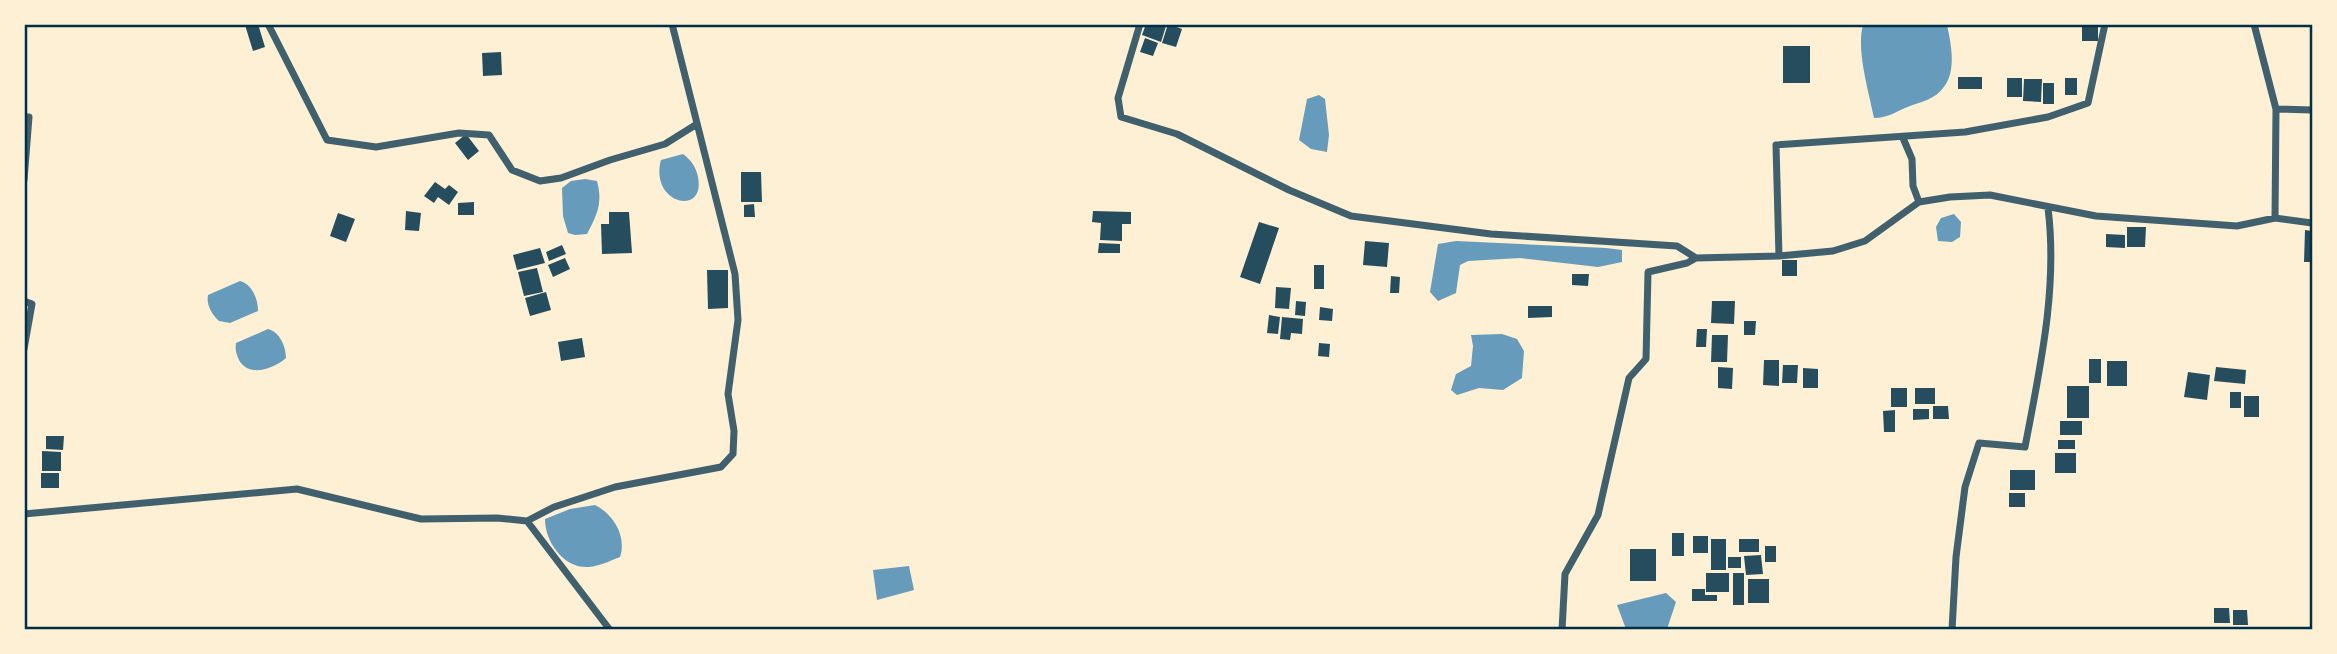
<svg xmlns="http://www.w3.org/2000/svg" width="2337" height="654" viewBox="0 0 2337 654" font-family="'Work Sans',sans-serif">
<rect width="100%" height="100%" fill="#fdf0d5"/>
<path fill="#669bbc" d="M 1863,25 L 1947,25 C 1951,43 1957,72 1943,88 C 1935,99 1921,102 1910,106 C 1896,111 1889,118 1874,118 C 1869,92 1856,50 1863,25 Z
M 1319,95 L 1325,99 L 1329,135 L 1327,152 L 1311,149 L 1299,140 L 1307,99 Z
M 683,154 C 691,160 696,167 698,177 C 706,217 649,204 661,160 Z
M 585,179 L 597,181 C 603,203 597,215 587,234 L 575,235 L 568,233 L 563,216 L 562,188 L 571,181 Z
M 1954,214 L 1961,222 L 1960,237 L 1952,242 L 1938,241 L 1936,227 L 1941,218 Z
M 1456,241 L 1606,248 L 1622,250 L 1622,262 L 1598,267 L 1520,258 L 1468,261 L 1460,265 L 1456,293 L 1438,301 L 1430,292 L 1438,244 Z
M 240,281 C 252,284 258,299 258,311 L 230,323 L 219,321 C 212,314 206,305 208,295 Z
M 268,329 C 280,332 286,347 286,358 C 273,369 249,378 239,360 C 236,353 235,349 236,343 Z
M 1502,334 L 1517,339 L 1524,351 L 1522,378 L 1503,390 L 1479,388 L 1457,395 L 1451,390 L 1456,374 L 1471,366 L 1473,346 L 1471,335 Z
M 595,505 C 613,514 627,536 620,557 C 610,561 599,566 589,567 C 564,569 545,542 545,519 L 570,509 Z
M 909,566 L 914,590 L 877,600 L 873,570 Z
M 1666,593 L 1676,602 L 1667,629 L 1626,629 L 1617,605 Z"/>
<path fill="#264d5e" d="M 258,24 L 265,47 L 253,51 L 245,25 Z
M 1146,24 L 1166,26 L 1161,42 L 1142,35 Z
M 1168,24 L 1182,29 L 1176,47 L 1162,43 Z
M 2082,24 L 2098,24 L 2098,41 L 2082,41 Z
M 1145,38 L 1158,43 L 1153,56 L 1140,52 Z
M 1783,46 L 1810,46 L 1810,83 L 1783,83 Z
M 501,52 L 502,75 L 483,76 L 482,53 Z
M 1958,77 L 1982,77 L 1982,89 L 1958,89 Z
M 2007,78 L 2022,78 L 2022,97 L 2007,97 Z
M 2065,78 L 2077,78 L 2077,95 L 2065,95 Z
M 2024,79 L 2042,79 L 2041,102 L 2023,101 Z
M 2043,83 L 2054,83 L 2054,104 L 2043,104 Z
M 466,134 L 479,151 L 468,160 L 455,143 Z
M 741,172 L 761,172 L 762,202 L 741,202 Z
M 435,182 L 445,189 L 449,185 L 458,192 L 449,205 L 438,197 L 434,203 L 424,196 Z
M 474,202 L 474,215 L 458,215 L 458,203 Z
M 754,204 L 755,217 L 744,217 L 744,205 Z
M 406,211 L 421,213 L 419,231 L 405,230 Z
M 1093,211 L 1131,212 L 1131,224 L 1122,224 L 1122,241 L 1100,240 L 1101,223 L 1092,222 Z
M 609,212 L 629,212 L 632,253 L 602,254 L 601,224 L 609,224 Z
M 338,213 L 355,219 L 346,242 L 330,236 Z
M 1259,222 L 1279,228 L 1260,284 L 1240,277 Z
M 2127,227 L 2146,227 L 2145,247 L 2127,247 Z
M 2305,230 L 2312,231 L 2312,262 L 2304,262 Z
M 2106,234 L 2125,235 L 2125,248 L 2106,247 Z
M 1365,241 L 1389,243 L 1387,267 L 1363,265 Z
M 1099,243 L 1120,244 L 1120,253 L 1098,253 Z
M 562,245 L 566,254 L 549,261 L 546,252 Z
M 540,248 L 545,263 L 517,270 L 513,255 Z
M 565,258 L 570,269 L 553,277 L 548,265 Z
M 1782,260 L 1797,260 L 1797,276 L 1782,276 Z
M 1314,265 L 1324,265 L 1324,289 L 1314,289 Z
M 537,268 L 543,292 L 524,296 L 518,272 Z
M 707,270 L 728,270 L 728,308 L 708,309 Z
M 1572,274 L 1589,274 L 1588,286 L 1572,285 Z
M 1391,276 L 1400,277 L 1399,293 L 1390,293 Z
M 1276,287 L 1291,288 L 1289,309 L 1275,308 Z
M 546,292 L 551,310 L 530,316 L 525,298 Z
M 1296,301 L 1306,302 L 1305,316 L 1295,315 Z
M 1712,301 L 1735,301 L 1734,324 L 1711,323 Z
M 1528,306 L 1552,306 L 1552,317 L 1528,318 Z
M 1320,307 L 1333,309 L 1332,321 L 1319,320 Z
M 1269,315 L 1280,317 L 1278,334 L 1267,333 Z
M 1282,317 L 1303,319 L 1302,334 L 1291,333 L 1290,340 L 1280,339 Z
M 1744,321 L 1756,321 L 1755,335 L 1744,335 Z
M 1697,329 L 1707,329 L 1706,347 L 1696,347 Z
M 1712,335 L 1728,335 L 1727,362 L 1711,362 Z
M 582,338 L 585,357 L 561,361 L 558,342 Z
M 1319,343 L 1330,344 L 1329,357 L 1318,356 Z
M 2089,359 L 2101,359 L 2101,383 L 2089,383 Z
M 1764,360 L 1779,360 L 1779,386 L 1763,385 Z
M 2107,361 L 2127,361 L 2127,386 L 2107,386 Z
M 1783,365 L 1798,365 L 1797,383 L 1782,383 Z
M 1718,367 L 1733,368 L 1732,389 L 1718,388 Z
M 2216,367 L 2246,370 L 2245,384 L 2214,381 Z
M 1803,368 L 1818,369 L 1818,388 L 1803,388 Z
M 2188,372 L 2210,375 L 2207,400 L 2184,397 Z
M 2067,386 L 2089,386 L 2089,418 L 2067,418 Z
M 1891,388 L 1907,388 L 1907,407 L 1891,407 Z
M 1915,388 L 1935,388 L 1935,404 L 1915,404 Z
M 2230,392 L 2241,392 L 2241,408 L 2230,408 Z
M 2244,396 L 2259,396 L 2259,417 L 2244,417 Z
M 1933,406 L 1948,406 L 1949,419 L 1933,419 Z
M 1913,409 L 1929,409 L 1929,419 L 1913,420 Z
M 1895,410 L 1895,432 L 1884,432 L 1883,411 Z
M 2060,421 L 2082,421 L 2082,435 L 2060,435 Z
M 46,436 L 64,436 L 63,450 L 46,449 Z
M 2058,440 L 2075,440 L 2075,449 L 2058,449 Z
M 42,451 L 61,452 L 61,471 L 42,471 Z
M 2055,453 L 2076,453 L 2076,473 L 2055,473 Z
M 2010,470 L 2035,470 L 2035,490 L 2010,490 Z
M 41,473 L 59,473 L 59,488 L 41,488 Z
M 2009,493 L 2025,493 L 2025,507 L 2009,507 Z
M 1672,533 L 1684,533 L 1684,556 L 1672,556 Z
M 1693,536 L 1708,536 L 1708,553 L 1693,553 Z
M 1711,539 L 1726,539 L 1726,570 L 1711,570 Z
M 1739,539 L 1759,539 L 1759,552 L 1739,552 Z
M 1765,546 L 1776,546 L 1776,562 L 1765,562 Z
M 1630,549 L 1656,549 L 1656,581 L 1630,581 Z
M 1761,555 L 1763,574 L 1746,575 L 1744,556 Z
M 1728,557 L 1741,557 L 1741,568 L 1728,568 Z
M 1706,573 L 1729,573 L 1729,592 L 1706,592 Z
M 1733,573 L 1744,573 L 1744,605 L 1733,605 Z
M 1748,579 L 1769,579 L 1769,603 L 1748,603 Z
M 1692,589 L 1705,589 L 1705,595 L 1717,595 L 1717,601 L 1692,601 Z
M 2214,608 L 2229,608 L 2230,623 L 2214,623 Z
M 2233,610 L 2247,610 L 2248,625 L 2233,625 Z"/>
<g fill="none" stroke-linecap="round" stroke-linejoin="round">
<path stroke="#3f606c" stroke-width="7" d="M 268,24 L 327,140 L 376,147 L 459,133 L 489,135 L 512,170 L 540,181 L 561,178 L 610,160 L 665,144 L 697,124
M 1140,24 L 1118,98 L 1121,117 L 1177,134 L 1289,190 L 1351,216 L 1491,234 L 1677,246 L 1696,258 L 1779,256 L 1833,251 L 1865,241 L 1919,202 L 1950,197 L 1990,195 L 2096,216 L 2237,226 L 2275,218 L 2312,223
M 2254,24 L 2276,109
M 24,117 L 29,117 L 24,180
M 1903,138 L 1912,159 L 1913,186 L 1919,202
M 2275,218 L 2276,109 L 2312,110
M 1779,256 L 1776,145 L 1965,132 L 2048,117 L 2088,103 L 2105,24
M 24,301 L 32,304 L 24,349
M 24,514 L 297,489 L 421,519 L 497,518 L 527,521 L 554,507 L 615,487 L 721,467 L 733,454 L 734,431 L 728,394 L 738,320 L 735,274 L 672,24
M 527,521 L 610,630
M 1562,630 L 1565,574 L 1598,515 L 1629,378 L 1646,359 L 1648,272 L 1687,263 L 1696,258
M 1952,630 L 1956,557 L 1965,487 L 1979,443 L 2025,447 C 2040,368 2058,288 2048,208"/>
</g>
<rect width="2337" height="654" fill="none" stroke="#fdf0d5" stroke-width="52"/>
<rect x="26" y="26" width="2285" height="602" fill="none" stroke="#003049" stroke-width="2.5"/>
</svg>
